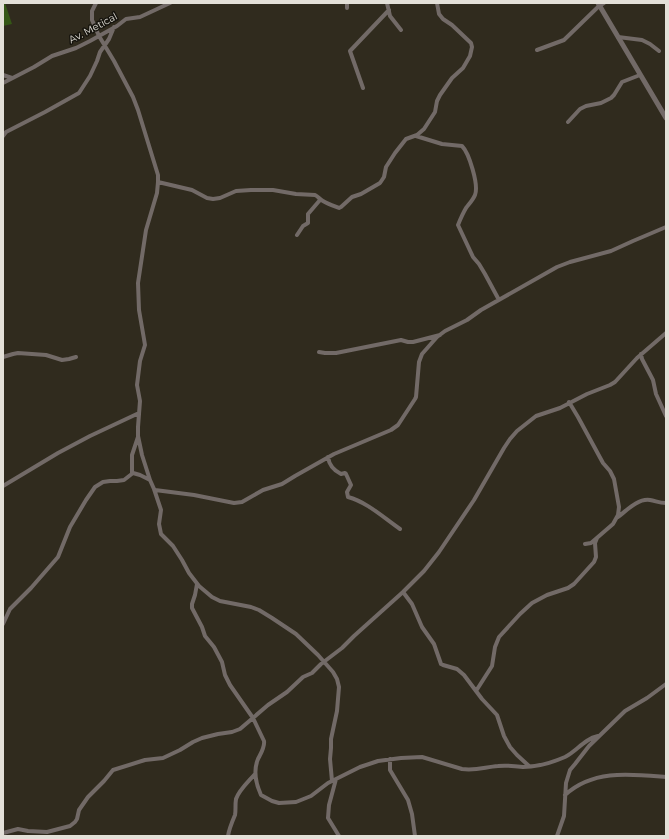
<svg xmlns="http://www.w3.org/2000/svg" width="669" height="839" viewBox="0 0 669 839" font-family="Montserrat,sans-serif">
<rect width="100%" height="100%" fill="#302b1e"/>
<path fill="#355716" d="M 3,3 L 5,3 L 12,24 L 3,26 Z"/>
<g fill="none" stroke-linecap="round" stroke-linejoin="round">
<path stroke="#726a67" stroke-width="4" d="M 96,3 L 92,11 L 92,20 L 99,36 L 114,61 L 133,97 L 138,110 L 158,175 L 158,182 L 157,193 L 146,230 L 138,283 L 139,310 L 144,339 L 145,345 L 140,361 L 137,385 L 140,401 L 138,427 L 138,436 L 142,455 L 150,480 L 154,489 L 155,490 L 194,495 L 234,503 L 242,502 L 263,490 L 282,484 L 295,476 L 334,454 L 391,430 L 398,425 L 415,399 L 416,397 L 419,362 L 422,354 L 437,337 L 445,331 L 467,320 L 481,310 L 557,267 L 570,262 L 611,251 L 633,241 L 666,227
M 387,3 L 390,16 L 401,30
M 347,8 L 347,3
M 618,37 L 642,40 L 650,44 L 659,51
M 537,50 L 564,40 L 599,6 L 604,3
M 3,75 L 12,78
M 3,83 L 34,67 L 52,56 L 76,48 L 90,41 L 117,26 L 126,19 L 140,17 L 170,3
M 363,88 L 350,51 L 389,10
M 568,122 L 580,109 L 586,106 L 601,103 L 611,98 L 614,95 L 622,82 L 640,75
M 3,136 L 6,132 L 45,112 L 79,93 L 90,76 L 97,61 L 100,52 L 109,39 L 114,27
M 416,136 L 442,144 L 462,146 C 469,153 479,185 475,195 C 473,200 469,204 466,208 C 463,213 460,220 458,225 L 473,257 L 479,264 L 485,274 L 499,300
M 158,182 L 192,190 L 207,198 L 213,199 L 220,198 L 236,191 L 251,190 L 273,190 L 296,194 L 315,195 C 319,197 319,199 323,201 C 328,204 334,206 339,208 L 341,207 L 352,197 L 361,194 L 380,183 L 384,177 L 386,167 L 395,153 L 406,139 L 417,135 L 424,129 L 435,112 L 437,101 L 440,95 L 452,78 L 463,68 L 470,56 L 472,47 L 471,43 L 452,25 L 443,19 L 439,14 L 437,3
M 297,235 L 303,226 L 308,223 L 308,214 L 320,200
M 319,352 L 325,353 L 336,353 L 401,340 L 408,342 L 413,342 L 440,335
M 641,354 L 642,359 L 653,380 L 656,394 L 666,416
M 3,357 L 13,354 L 18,353 L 46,355 L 62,360 L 69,359 L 76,357
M 569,402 L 578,417 L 603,463 L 610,471 L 614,479 L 619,507 L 618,515 L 613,524 L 591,543 L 585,544
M 328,457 C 329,465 333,470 341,474 L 345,473 L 346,474 L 351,485 L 347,492 L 348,497 C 367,502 384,518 400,529
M 132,473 L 132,455 L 138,437
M 3,486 L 58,453 L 90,436 L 139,413
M 154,489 L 161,510 L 159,524 L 161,534 L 173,546 L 182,560 L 189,573 L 199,586 L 212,597 L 220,601 L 251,607 L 259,610 L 272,618 L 296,634 L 318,655 L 333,672 L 337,679 L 339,687 L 337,711 L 331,739 L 331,748 L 330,759 L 332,781
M 618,517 C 626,511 638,498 650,500 C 656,501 659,503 666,503
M 197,584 L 195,595 L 192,604 L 192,608 L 202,627 L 205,636 L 214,647 L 222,662 L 225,675 L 230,685 L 253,718 L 264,741 C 265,747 261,753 258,759 C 253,771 256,784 261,795 L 272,801 L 279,803 L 296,802 L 311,796 L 328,783 L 360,767 L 378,761 L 401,758 L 422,757 L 462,769 C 476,771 485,767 498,766 C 506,765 515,766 523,767 C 538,767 551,763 565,757 C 577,751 584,739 598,736
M 403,592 L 412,604 L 422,627 L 434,644 L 441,664 L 443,665 L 457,669 L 464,675 L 482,699 L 497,715 L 504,736 L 510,747 L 517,755 L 529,766
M 3,624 L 10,609 L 31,588 L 58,557 L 70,527 L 86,500 L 95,487 L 103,482 L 110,481 L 117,481 L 124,480 L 133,473 L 140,475 L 150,480
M 476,691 L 492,666 L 495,647 L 499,637 L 520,614 L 532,603 L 547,595 L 568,588 L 574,584 L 594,562 L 596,557 L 595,543 L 597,538
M 390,759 L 390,770 L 408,800 L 412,814 L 415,836
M 336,779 L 329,805 L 328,818 L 339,836
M 565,795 C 593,769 631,774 666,777
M 3,833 L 18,829 L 28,831 L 47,832 L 70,826 L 75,822 L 77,819 L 79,810 L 88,797 L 104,781 L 113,770 L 145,760 L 163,758 L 180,750 L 193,742 L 202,738 L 218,734 L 232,732 L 240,729 L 268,705 L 287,692 L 303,677 L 312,673 L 321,664 L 342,648 L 354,636 L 403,592 L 424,571 L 439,552 L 474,500 L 504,448 L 510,439 L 517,431 L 536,416 L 560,408 L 587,394 L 610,385 L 615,382 L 637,358 L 666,333
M 228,836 C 229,829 232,822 235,815 C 236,810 235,805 236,799 C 239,790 248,782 255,774
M 557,836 L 564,816 L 566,783 L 570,770 L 575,764 L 589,746 L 625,711 L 647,698 L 666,684"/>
<path stroke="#726a67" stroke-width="5" d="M 598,3 L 666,118"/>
</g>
<g text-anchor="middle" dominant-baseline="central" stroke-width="3" stroke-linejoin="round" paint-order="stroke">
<g font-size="10" fill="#e3e0d8" stroke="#16140e">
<text transform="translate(93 28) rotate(-28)">Av. Metical</text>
</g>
</g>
<rect width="669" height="839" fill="none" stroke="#e3e0d8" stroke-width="8"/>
</svg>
